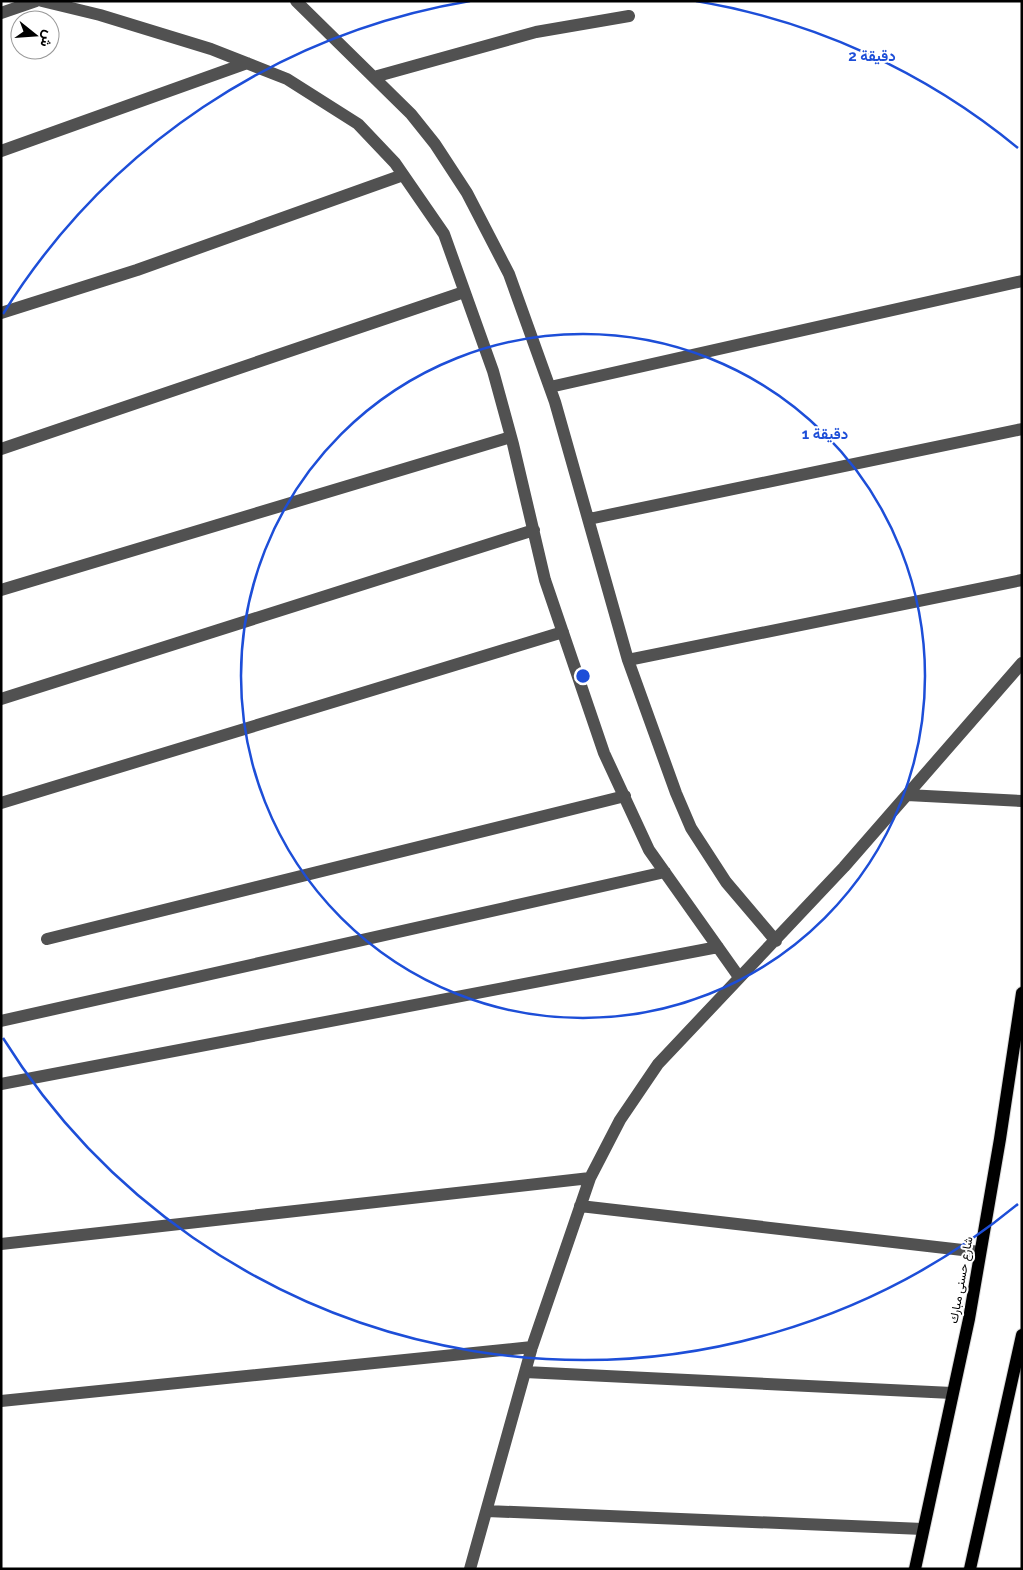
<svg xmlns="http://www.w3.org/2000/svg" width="1023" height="1570" viewBox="0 0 1023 1570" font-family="Raleway,Vazirmatn,sans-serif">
<rect width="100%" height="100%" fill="#fff"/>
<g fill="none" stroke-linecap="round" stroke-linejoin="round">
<defs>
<path id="major" d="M 915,1569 L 969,1319 L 1000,1139 L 1022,993
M 970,1569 L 1022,1335"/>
</defs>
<use href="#major" stroke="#dbdbdb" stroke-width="14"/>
<path stroke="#515151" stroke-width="12" d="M 42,1 L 100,15 L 211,49 L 287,79 L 358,124 L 395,163 L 444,234 L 493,371 L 513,444 L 545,580 L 604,753 L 649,850 L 739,977
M 296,1 L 411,114 L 435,144 L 467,193 L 509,274 L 555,402 L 628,660 L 676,793 L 691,828 L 726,882 L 776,941
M 1,13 L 36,1
M 374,77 L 536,32 L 629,16
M 1,151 L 247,63
M 1,313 L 137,270 L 403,175
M 550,387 L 1022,281
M 1,449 L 464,292
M 589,519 L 1022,429
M 1,590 L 511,437
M 628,660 L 1022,580
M 1,699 L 534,530
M 907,795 L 1022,801
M 1,803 L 563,632
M 47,939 L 625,796
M 1,1021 L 665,872
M 1,1084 L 718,947
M 580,1206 L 980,1252
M 1,1244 L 590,1178
M 525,1372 L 952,1393
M 1,1401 L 532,1347
M 487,1511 L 923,1529
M 470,1569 L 532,1347 L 590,1178 L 620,1120 L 658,1064 L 844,867 L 1022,663"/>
<use href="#major" stroke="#000" stroke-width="12"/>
</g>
<g fill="none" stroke="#1d4ed8" stroke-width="2.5">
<circle cx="583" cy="676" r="342"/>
<path d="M1018 1204A684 684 0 0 1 3 1038M3 314A684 684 0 0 1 470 1M696 1A684 684 0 0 1 1018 148"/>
</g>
<g text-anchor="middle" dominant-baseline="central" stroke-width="4" stroke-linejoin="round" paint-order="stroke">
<g font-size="12" fill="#000" stroke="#fff">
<text transform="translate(961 1280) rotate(-80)">شارع حسنى مبارك</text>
</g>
</g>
<circle cx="583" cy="676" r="8" fill="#1d4ed8" stroke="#fff" stroke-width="2.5"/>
<g font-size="15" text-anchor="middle" font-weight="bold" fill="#1d4ed8" stroke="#fff" stroke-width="4" stroke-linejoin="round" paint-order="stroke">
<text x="872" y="61">2 دقيقة</text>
<text x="825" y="439">1 دقيقة</text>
</g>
<rect width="1023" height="1570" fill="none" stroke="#000000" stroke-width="5"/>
<g transform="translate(35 35) rotate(107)"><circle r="24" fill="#ffffff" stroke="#999999"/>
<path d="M0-4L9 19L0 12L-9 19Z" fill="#000000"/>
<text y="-8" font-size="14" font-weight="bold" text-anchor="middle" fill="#000000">ش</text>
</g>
</svg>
